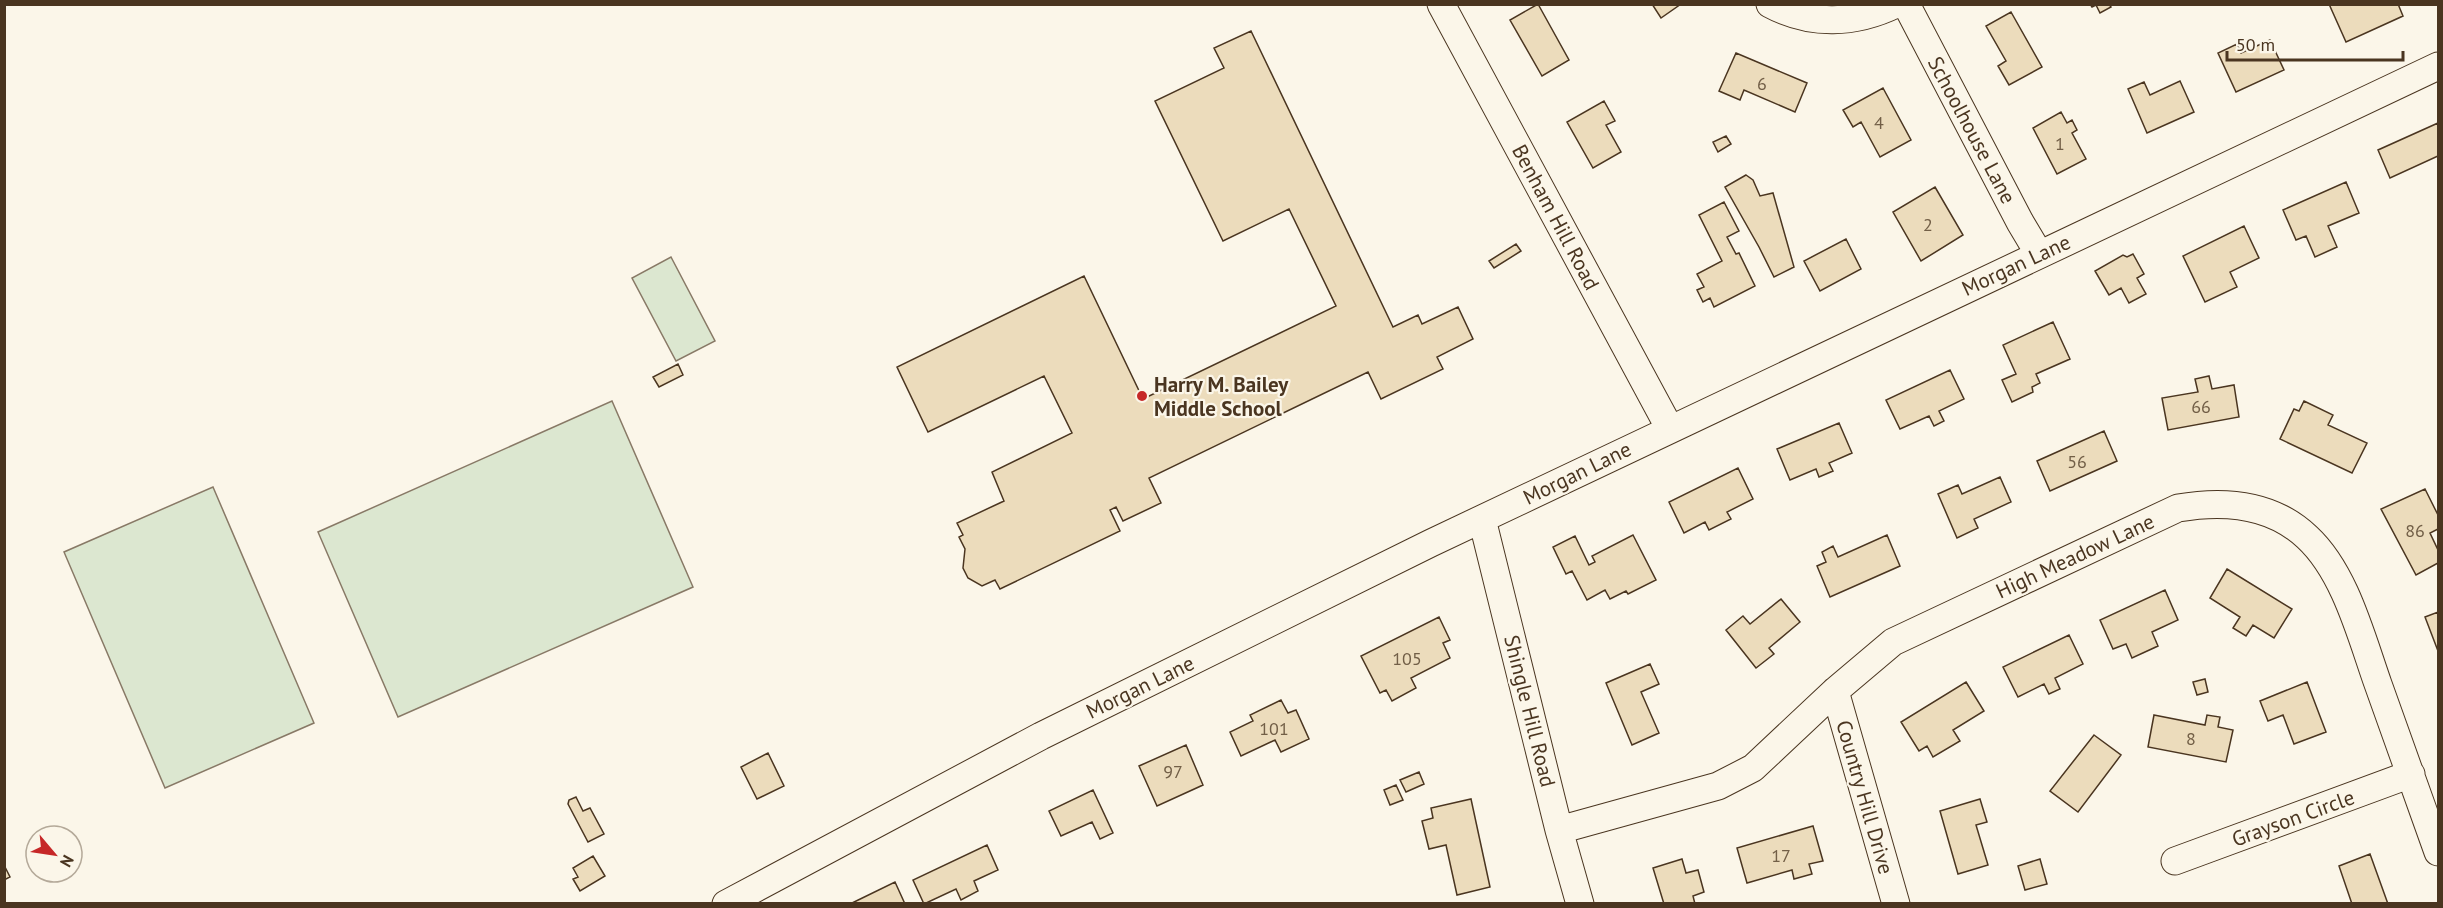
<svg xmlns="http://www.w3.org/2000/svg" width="2443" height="908" viewBox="0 0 2443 908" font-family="'PT Sans',sans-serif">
<rect width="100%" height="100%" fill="#fbf6e9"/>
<path fill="#dce7d0" stroke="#887966" stroke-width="1.5" d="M 671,257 L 715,341 L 676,361 L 632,278 Z
M 612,401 L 693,587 L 398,717 L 318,532 Z
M 213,487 L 314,723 L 165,788 L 64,552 Z"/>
<path fill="#ecdcbc" stroke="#4a3520" stroke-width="1.5" d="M 1538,4 L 1569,60 L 1542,76 L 1510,20 Z
M 1652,4 L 1681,4 L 1661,18 Z
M 2090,4 L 2109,4 L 2111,7 L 2100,13 L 2096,5 L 2092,7 Z
M 2329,4 L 2398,4 L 2403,16 L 2346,42 Z
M 2011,12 L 2042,67 L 2009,85 L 1998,66 L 2006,61 L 1986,26 Z
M 1251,31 L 1393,327 L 1418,315 L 1422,324 L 1458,307 L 1473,339 L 1437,357 L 1443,369 L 1381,399 L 1368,372 L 1149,478 L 1161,503 L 1123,521 L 1116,507 L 1110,510 L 1120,531 L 1000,589 L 995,580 L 982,586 L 968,578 L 963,568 L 965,549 L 959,537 L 963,535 L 957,523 L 1004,501 L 992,472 L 1072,433 L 1044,376 L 928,432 L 897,367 L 1084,276 L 1143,399 L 1336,306 L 1289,209 L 1223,241 L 1155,101 L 1224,68 L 1214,48 Z
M 2270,40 L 2284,70 L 2236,92 L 2218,53 L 2237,44 L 2241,53 Z
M 1736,53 L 1807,83 L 1795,112 L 1744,90 L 1740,100 L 1719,91 Z
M 2180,81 L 2194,112 L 2147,133 L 2128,89 L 2144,82 L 2150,95 Z
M 1883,88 L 1911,140 L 1880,157 L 1861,122 L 1853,127 L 1843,110 Z
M 1604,101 L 1615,121 L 1606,125 L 1621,152 L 1593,168 L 1567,122 Z
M 2061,112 L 2067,123 L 2072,120 L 2077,130 L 2072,133 L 2086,159 L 2057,174 L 2033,128 Z
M 2438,123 L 2438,156 L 2390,178 L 2378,150 Z
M 1726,136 L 1731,144 L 1718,152 L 1713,142 Z
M 1746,175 L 1753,180 L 1760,196 L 1773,193 L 1794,267 L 1774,277 L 1759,247 L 1725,187 Z
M 2346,182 L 2359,213 L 2328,226 L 2337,247 L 2315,257 L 2306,236 L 2296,240 L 2283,210 Z
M 1935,187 L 1963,235 L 1921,261 L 1893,212 Z
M 1724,202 L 1739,231 L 1727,237 L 1736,254 L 1739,253 L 1755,286 L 1714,307 L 1710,298 L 1703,302 L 1697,290 L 1704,287 L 1697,274 L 1722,261 L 1699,215 Z
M 2244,226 L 2259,258 L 2230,272 L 2237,287 L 2205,302 L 2183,256 Z
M 1846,239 L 1861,269 L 1820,291 L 1804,261 Z
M 1516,244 L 1521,251 L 1494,268 L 1489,261 Z
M 2133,254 L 2144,274 L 2137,278 L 2146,294 L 2129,303 L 2121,288 L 2109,295 L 2095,271 L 2123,255 L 2127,257 Z
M 2053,322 L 2070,359 L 2036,374 L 2040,383 L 2032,387 L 2033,392 L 2012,402 L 2002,380 L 2016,374 L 2003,345 Z
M 678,364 L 683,375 L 659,387 L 653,377 Z
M 1950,370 L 1964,399 L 1939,411 L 1944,421 L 1934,426 L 1929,416 L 1900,429 L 1886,400 Z
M 2209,376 L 2212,389 L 2234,385 L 2239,417 L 2168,430 L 2162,398 L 2198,392 L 2195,379 Z
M 2304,401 L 2333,415 L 2328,425 L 2367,443 L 2352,473 L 2280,439 L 2294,409 L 2299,411 Z
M 1839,423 L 1852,453 L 1829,463 L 1833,471 L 1819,477 L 1816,469 L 1790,480 L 1777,449 Z
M 2104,431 L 2117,461 L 2050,491 L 2037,461 Z
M 1738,468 L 1753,499 L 1727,512 L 1731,519 L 1709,530 L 1705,522 L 1684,533 L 1669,502 Z
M 2000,477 L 2011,502 L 1974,519 L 1978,528 L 1957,538 L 1938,494 L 1958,485 L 1962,494 Z
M 2425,489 L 2438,515 L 2438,529 L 2430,533 L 2438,550 L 2438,563 L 2416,575 L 2381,509 Z
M 1633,535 L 1656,580 L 1628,594 L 1626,591 L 1610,599 L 1605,590 L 1587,600 L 1572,571 L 1566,574 L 1553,547 L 1575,536 L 1589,565 L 1595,562 L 1592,556 Z
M 1887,535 L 1900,566 L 1830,597 L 1817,566 L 1826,562 L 1822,552 L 1833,546 L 1838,557 Z
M 2227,569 L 2292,609 L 2274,638 L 2253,625 L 2246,636 L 2233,628 L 2240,617 L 2210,598 Z
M 2165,590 L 2178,620 L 2152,632 L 2158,646 L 2132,658 L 2126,644 L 2113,649 L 2100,620 Z
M 1781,599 L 1800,622 L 1769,648 L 1774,654 L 1756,668 L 1726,630 L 1743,616 L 1750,624 Z
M 2438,612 L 2438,651 L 2425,617 Z
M 1439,617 L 1450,640 L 1443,643 L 1450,658 L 1411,678 L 1416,688 L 1392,701 L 1386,690 L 1380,693 L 1361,656 Z
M 2069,635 L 2083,664 L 2055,678 L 2060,689 L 2049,694 L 2044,684 L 2018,697 L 2003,667 Z
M 1650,664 L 1659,684 L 1641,692 L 1659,733 L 1632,745 L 1606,683 Z
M 2205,679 L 2208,692 L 2197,695 L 2193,682 Z
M 1966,682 L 1984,711 L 1953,730 L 1960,741 L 1933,757 L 1927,746 L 1919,751 L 1901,722 Z
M 2307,682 L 2326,732 L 2294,744 L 2283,715 L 2268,721 L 2260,701 Z
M 1281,700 L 1288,713 L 1296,710 L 1309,739 L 1281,752 L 1275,740 L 1241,756 L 1230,732 L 1253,721 L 1250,715 Z
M 2154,715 L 2205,725 L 2207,715 L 2220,717 L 2218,727 L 2233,730 L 2226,762 L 2148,747 Z
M 2094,735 L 2121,755 L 2078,812 L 2050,791 Z
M 1186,745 L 1203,785 L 1157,806 L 1139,766 Z
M 768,753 L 784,786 L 757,799 L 741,767 Z
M 1419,772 L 1424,784 L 1406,792 L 1400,780 Z
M 1396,785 L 1403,800 L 1390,805 L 1384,790 Z
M 1093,790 L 1113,833 L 1100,839 L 1092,822 L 1061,836 L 1049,811 Z
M 576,797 L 583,811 L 590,808 L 604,834 L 588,842 L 568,804 L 569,800 Z
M 1471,799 L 1490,887 L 1457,895 L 1446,845 L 1429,849 L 1422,821 L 1433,818 L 1431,808 Z
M 1980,799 L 1987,822 L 1976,825 L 1988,865 L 1958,874 L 1940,811 Z
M 1813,826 L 1823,861 L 1809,864 L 1812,874 L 1794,879 L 1792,870 L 1747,883 L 1737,848 Z
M 987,845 L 998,870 L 974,881 L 978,891 L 961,900 L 956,889 L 924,904 L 913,880 Z
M 2370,854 L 2388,904 L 2352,904 L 2339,866 Z
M 593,856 L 605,876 L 580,891 L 573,879 L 578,877 L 573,868 Z
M 1682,859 L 1686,873 L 1698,870 L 1704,892 L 1693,896 L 1695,904 L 1664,904 L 1653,868 Z
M 2040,859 L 2047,884 L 2025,890 L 2018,866 Z
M 4,865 L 10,877 L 4,880 Z
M 895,882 L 905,904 L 850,904 Z"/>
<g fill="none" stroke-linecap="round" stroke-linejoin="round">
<defs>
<path id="minor" d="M 1441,4 L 1670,429
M 1770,4 C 1811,26 1855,24 1896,4
M 1906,4 L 2020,222 L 2039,254
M 1482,519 L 1559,830 L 1580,904
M 1835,691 L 1896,904
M 1559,830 L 1718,786 L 1753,768 L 1835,691 L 1893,642 L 2178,508 C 2224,500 2271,503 2307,537 C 2345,572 2361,636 2378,684 C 2398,740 2418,796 2438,852
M 2175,861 L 2411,774
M 726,904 L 1041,736 L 1431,543 L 2438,66"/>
</defs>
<use href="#minor" stroke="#4a3520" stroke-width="29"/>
<use href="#minor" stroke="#fbf6e9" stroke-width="27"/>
</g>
<circle fill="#c62828" stroke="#fbf6e9" stroke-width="2" cx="1142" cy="396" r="6"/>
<g text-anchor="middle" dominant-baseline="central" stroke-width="4.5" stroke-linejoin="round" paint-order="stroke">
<g font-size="18" fill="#725f47">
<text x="1762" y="83">6</text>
<text x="1879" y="122">4</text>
<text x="2060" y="143">1</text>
<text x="1928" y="224">2</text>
<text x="2201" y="406">66</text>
<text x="2077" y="461">56</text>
<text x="2415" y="530">86</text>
<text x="1407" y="658">105</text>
<text x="1274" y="728">101</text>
<text x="2191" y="738">8</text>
<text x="1173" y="771">97</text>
<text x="1781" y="855">17</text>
</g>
<g font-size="21" fill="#4a3520" stroke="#fbf6e9">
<text transform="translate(1972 130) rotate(62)">Schoolhouse Lane</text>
<text transform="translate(1556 217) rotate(62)">Benham Hill Road</text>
<text transform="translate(2016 265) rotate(-25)">Morgan Lane</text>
<text transform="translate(1577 473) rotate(-26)">Morgan Lane</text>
<text transform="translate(2075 556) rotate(-25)">High Meadow Lane</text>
<text transform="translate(1140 687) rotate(-26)">Morgan Lane</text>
<text transform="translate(1530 711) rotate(76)">Shingle Hill Road</text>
<text transform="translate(1865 797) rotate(74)">Country Hill Drive</text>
<text transform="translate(2293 818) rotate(-20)">Grayson Circle</text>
</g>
<g font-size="21" font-weight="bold" fill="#4a3520" stroke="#fbf6e9" text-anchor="start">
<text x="1154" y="384">Harry M. Bailey<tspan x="1154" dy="24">Middle School</tspan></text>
</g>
</g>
<rect width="2443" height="908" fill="none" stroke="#4a3520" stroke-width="12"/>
<g transform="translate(54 854) rotate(119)"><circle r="28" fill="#fbf6e9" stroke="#b4a999" stroke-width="1.5"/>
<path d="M0-4.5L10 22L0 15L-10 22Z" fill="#c62828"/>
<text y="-9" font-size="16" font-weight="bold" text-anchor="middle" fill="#4a3520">N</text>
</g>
<path d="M2227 51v9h176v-9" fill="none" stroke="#4a3520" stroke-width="3"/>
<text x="2236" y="51" font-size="18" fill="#4a3520" stroke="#fbf6e9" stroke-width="4.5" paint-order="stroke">50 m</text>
</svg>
